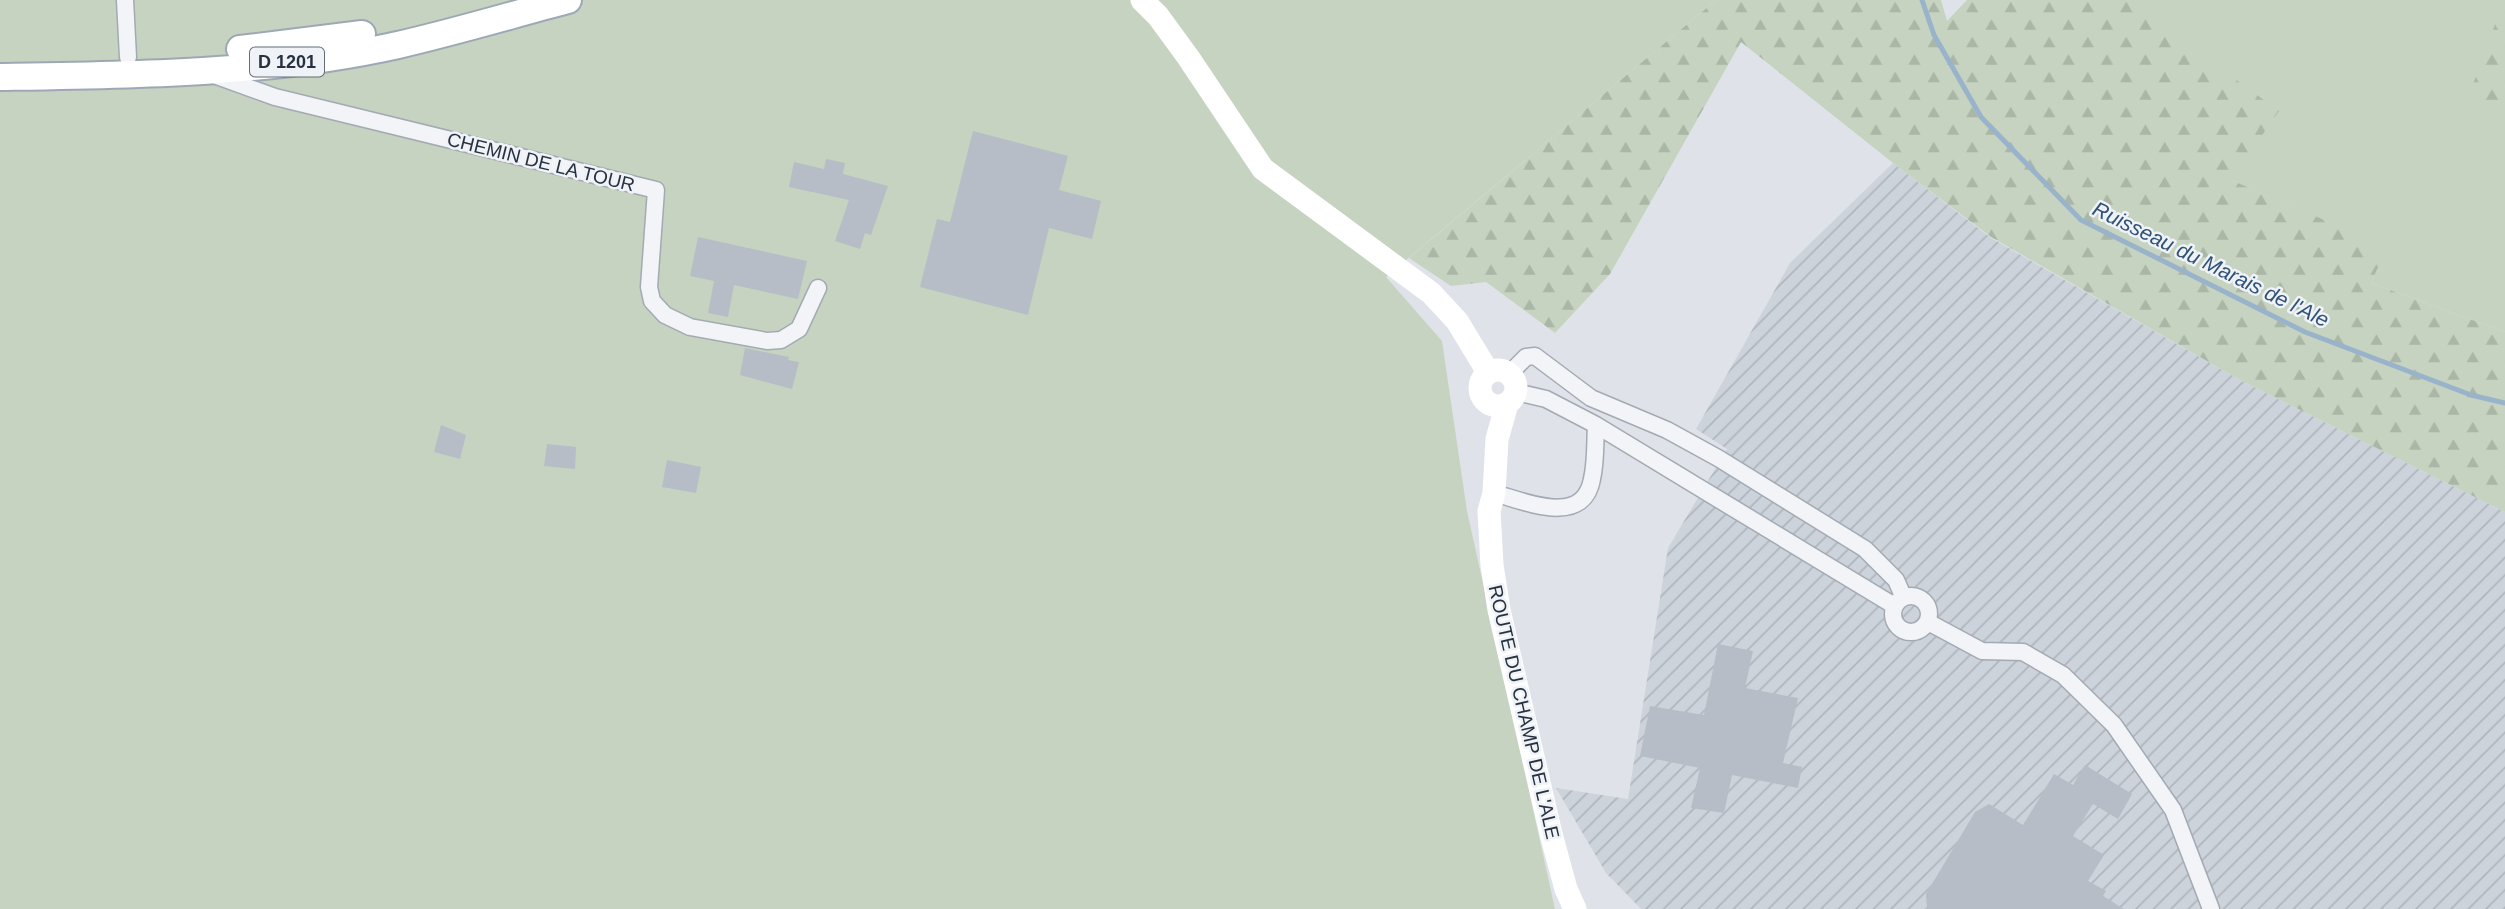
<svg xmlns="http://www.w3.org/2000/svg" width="2505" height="909" viewBox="0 0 2505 909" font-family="Helvetica,sans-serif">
<defs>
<pattern id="industrial-furrows" width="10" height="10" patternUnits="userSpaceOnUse" patternTransform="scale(1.75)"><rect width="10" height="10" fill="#cdd3db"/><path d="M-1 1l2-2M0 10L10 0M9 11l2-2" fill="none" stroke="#b0b6bd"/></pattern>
<pattern id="forest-firs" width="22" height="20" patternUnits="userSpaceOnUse" patternTransform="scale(1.75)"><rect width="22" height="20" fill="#c6d3c0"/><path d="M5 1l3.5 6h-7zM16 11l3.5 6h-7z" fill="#aab6a6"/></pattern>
</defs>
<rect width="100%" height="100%" fill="#dfe3e9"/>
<path fill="url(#industrial-furrows)" d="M 1893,163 L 1991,238 L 2240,380 L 2505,512 L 2505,909 L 1641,909 L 1606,873 L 1556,788 L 1628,799 L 1668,548 L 1727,449 L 1696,429 L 1790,263 Z"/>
<path fill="#c6d3c0" d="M 0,0 L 1716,0 L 1386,277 L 1442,341 L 1467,511 L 1555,909 L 0,909 Z
M 2126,0 L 2505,0 L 2505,332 L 2371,283 L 2386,247 L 2231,180 L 2139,11 Z"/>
<path fill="url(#forest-firs)" d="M 1716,0 L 1941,0 L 1947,21 L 1967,0 L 2126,0 L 2279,111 L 2231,180 L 2387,247 L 2371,283 L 2505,332 L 2505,512 L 2240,380 L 1991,237 L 1893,163 L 1741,42 L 1610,274 L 1555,333 L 1486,282 L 1451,286 L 1409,258 Z
M 2504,0 L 2505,0 L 2505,111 L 2468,98 Z"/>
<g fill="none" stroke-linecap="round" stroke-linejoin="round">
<path stroke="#99b3cb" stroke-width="5" d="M 1922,0 L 1934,35 L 1981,117 L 2081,220 L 2305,332 L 2471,395 L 2505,403"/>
</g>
<path fill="#b6bdc6" d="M 973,131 L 1068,156 L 1059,190 L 1101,201 L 1092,239 L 1049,228 L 1028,315 L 920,287 L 937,219 L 950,222 Z
M 826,159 L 845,163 L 843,174 L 888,186 L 871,235 L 865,233 L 860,249 L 835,241 L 849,200 L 789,187 L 794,162 L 824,169 Z
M 698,237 L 807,261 L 798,299 L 734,285 L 728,317 L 708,313 L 714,281 L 690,276 Z
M 745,348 L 789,357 L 788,360 L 799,362 L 792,389 L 740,375 Z
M 441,425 L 466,435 L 460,459 L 434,452 Z
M 547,444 L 576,447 L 575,469 L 544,466 Z
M 667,460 L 701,467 L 696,493 L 662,487 Z
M 1718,644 L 1753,651 L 1745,688 L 1798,698 L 1783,763 L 1802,767 L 1798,788 L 1732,775 L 1724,813 L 1691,808 L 1700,768 L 1640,756 L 1650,706 L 1704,715 Z
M 2085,765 L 2132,794 L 2118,819 L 2093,804 L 2073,836 L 2104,855 L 2088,881 L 2106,891 L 2103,896 L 2124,909 L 1927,909 L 1926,894 L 1975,812 L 1989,804 L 2023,825 L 2054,774 L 2073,785 Z"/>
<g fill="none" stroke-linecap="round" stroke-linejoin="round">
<defs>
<path id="street" d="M 125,0 L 128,57
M 214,75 L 275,97 L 656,190 L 649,287 L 652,301 L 665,315 L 690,327 L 767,341 L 781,340 L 799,329 L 818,288
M 1510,373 L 1526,357 L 1535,356 L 1591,398 L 1667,430 L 1718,458 L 1865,549 L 1896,580 L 1903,596
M 1516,392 L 1546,399 L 1596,425 L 1893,605
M 1494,493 C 1524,501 1583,528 1592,479 C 1596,462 1595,443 1596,425
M1893 614a18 18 0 1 1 36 0a18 18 0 1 1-36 0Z
M 1928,622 L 1982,651 L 2023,652 L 2063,675 L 2114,725 L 2173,810 L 2211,909"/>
<path id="primary" d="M 240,49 L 362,34
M 0,77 C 132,75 268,74 398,45 C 455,32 511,15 568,0"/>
</defs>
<use href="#street" stroke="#a4aab3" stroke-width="19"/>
<use href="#primary" stroke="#9ea8b5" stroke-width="30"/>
<use href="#street" stroke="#f2f4f7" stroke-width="16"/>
<path stroke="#fff" stroke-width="23" d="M 1142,0 L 1158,16 L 1188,57 L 1263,169 L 1431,293 L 1457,321 L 1488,372
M1480 388a18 18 0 1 1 36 0a18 18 0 1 1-36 0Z
M 1507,404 L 1497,439 L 1494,493 L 1489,511 L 1492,565 L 1499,610 L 1551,834 L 1566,889 L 1575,909"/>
<use href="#primary" stroke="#fff" stroke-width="26"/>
</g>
<g text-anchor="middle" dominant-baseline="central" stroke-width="5" stroke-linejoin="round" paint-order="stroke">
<rect fill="#eff2f6" stroke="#636c77" stroke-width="2" x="250" y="47.5" width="74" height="29" rx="5"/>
<g font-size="18" font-weight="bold" fill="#273241">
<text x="287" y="62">D 1201</text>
</g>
<g font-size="19" fill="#273241" stroke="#eff2f6">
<text transform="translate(541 162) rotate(14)">CHEMIN DE LA TOUR</text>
<text transform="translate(1524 712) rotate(77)">ROUTE DU CHAMP DE L'ALE</text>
</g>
<g font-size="21" font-style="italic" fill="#305277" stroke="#eff2f6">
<text transform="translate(2211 264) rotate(26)">Ruisseau du Marais de l'Ale</text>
</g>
</g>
</svg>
